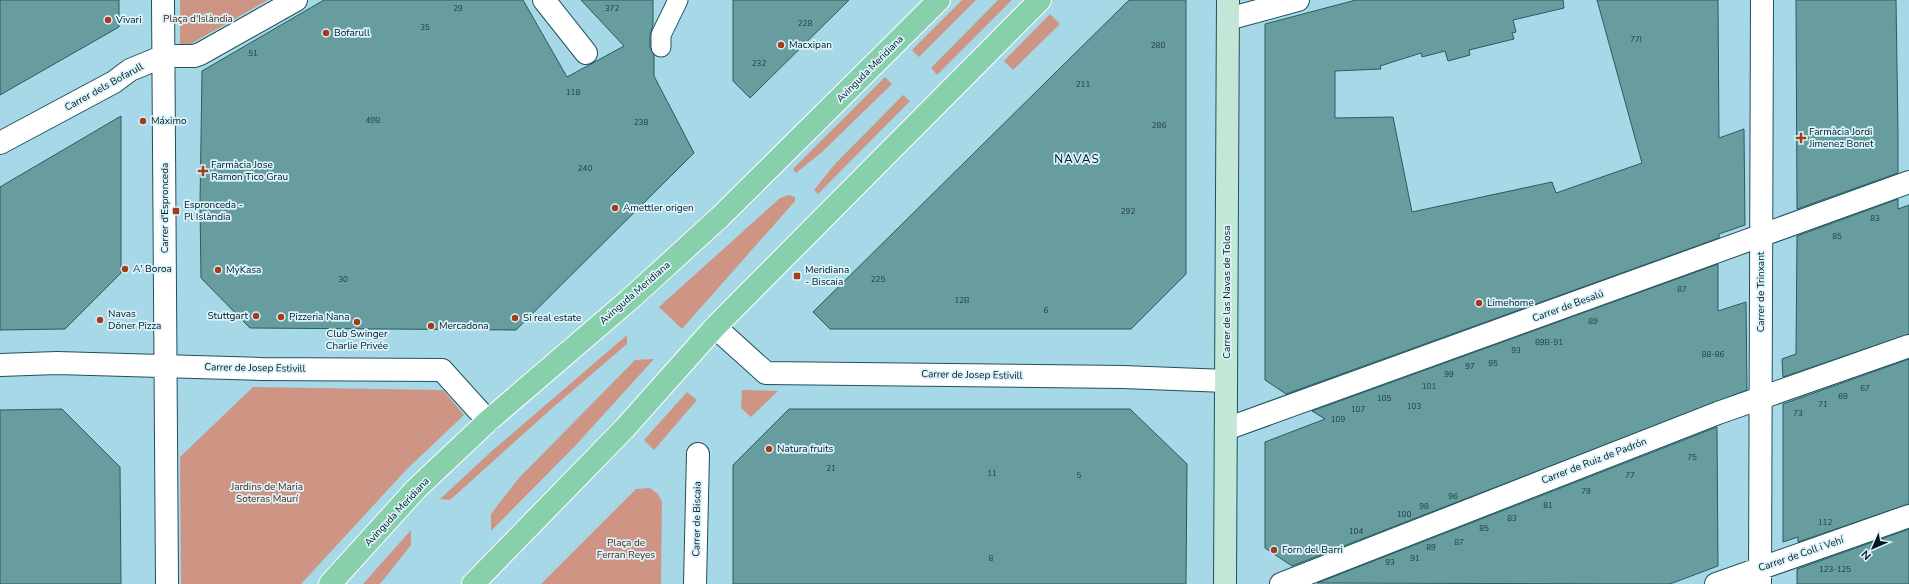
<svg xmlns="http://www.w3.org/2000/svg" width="1909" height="584" viewBox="0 0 1909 584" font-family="'Nunito Sans',sans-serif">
<rect width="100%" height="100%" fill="#a6d8e7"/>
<path fill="#cf9584" d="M 180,0 L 268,0 L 180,50 Z
M 962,0 L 976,0 L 919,57 L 912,50 Z
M 998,0 L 1012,0 L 937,75 L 931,68 Z
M 1050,14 L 1060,24 L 1013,70 L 1004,61 Z
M 885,77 L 892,84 L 822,152 L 796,173 L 793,169 Z
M 903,95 L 910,101 L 818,194 L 814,190 L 835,164 Z
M 789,195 L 795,197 L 795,201 L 682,329 L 659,307 L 780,198 Z
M 627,335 L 627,344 L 550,410 L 450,500 L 440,499 L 493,450 Z
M 654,359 L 575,446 L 491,531 L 491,514 L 518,479 L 635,360 Z
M 253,387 L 443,390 L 464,415 L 407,469 L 301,584 L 181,584 L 180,457 Z
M 742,390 L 778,391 L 751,417 L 741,408 Z
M 687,392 L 697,400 L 654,450 L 644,440 Z
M 650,488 L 658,494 L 662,502 L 661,584 L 541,584 L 636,489 Z
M 411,530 L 411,545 L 380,584 L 363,584 Z"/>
<path fill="#689d9f" stroke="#285d5e" d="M 0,0 L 119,0 L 119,27 L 0,95 Z
M 324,0 L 523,0 L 567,77 L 624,46 L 581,0 L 653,0 L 653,25 L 650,35 L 650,47 L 654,55 L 654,76 L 694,153 L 516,330 L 250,328 L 201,278 L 200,204 L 202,71 Z
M 733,0 L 849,0 L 750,98 L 733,81 Z
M 1129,0 L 1186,0 L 1186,274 L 1131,329 L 830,329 L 813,312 Z
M 1356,0 L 1563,0 L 1564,8 L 1513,20 L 1516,32 L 1512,33 L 1514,39 L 1469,50 L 1470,55 L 1448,61 L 1445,51 L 1422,57 L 1421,53 L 1380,66 L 1381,69 L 1335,71 L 1335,118 L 1393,117 L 1412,212 L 1552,182 L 1556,193 L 1642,163 L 1597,0 L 1718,0 L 1719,138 L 1744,129 L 1745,225 L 1719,234 L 1719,238 L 1286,394 L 1265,380 L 1265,24 Z
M 1796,0 L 1896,0 L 1898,132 L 1898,173 L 1797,209 Z
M 121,116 L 121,273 L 65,329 L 0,330 L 0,187 Z
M 1898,199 L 1898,209 L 1909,205 L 1909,334 L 1783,377 L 1782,359 L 1796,354 L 1797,236 Z
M 1718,264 L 1718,311 L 1746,302 L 1747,390 L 1292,566 L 1265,548 L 1265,442 L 1325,419 L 1312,411 Z
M 1909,359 L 1909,504 L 1798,542 L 1798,537 L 1783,542 L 1783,404 Z
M 62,409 L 120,467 L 121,584 L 0,584 L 0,410 Z
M 789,409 L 1130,409 L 1187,464 L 1186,584 L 733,584 L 733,465 Z
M 1717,427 L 1718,566 L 1670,584 L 1317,583 Z
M 1909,529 L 1909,584 L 1797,584 L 1797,569 Z"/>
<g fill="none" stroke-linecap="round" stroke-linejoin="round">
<defs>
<path id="pedestrian" d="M 661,47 L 661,35 L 678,0"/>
<path id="minor" d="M 163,0 L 167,584
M 544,0 L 586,53
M 1228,19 L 1298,0
M 0,143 L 114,82 L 130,70 L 164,56 L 194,56 L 200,54 L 296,0
M 715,327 L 766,373 L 1123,377 L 1226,381
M 0,365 L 57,363 L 262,369 L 442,370 L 488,421
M 1226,429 L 1909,182
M 695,584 L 698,454
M 1281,584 L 1718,413 L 1909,346
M 1716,584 L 1909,516
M 1760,584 L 1762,0"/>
<path id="secondary" d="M 1225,584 L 1228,0"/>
<path id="primary" d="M 330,584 L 416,489 L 488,421 L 629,300 L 720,217 L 939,0
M 473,584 L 625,428 L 715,327 L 1040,0"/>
</defs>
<use href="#pedestrian" stroke="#20515e" stroke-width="21"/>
<use href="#minor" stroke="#20515e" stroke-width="24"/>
<use href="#secondary" stroke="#20515e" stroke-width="24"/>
<use href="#primary" stroke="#fff" stroke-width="24"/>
<use href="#pedestrian" stroke="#fff" stroke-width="19"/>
<use href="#minor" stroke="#fff" stroke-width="22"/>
<use href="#secondary" stroke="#c3e7d6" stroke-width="22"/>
<use href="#primary" stroke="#88d0ac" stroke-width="22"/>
</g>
<g fill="#a33c1a" stroke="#dbf4fc" stroke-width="1.5">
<circle cx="108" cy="20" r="4"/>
<circle cx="326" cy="33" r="4"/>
<circle cx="781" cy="45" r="4"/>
<circle cx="143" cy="121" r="4"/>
<path d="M1799 132h4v4h4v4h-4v4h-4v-4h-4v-4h4z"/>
<path d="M201 165h4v4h4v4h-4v4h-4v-4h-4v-4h4z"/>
<circle cx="615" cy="208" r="4"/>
<rect x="172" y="207" width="8" height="8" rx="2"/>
<circle cx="125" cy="269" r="4"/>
<circle cx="218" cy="270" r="4"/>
<rect x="793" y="272" width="8" height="8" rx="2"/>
<circle cx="1479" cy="303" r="4"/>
<circle cx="256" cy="316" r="4"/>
<circle cx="281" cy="317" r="4"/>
<circle cx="515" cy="318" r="4"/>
<circle cx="100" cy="320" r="4"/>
<circle cx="357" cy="322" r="4"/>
<circle cx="431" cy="326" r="4"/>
<circle cx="769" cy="449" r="4"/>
<circle cx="1274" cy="550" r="4"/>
</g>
<g text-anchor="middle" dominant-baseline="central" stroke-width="3.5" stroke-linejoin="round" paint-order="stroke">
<g font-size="8" fill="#1d393e">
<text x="458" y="8">29</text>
<text x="612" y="8">372</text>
<text x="805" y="23">228</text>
<text x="425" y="27">35</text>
<text x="1636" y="39">77I</text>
<text x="1158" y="45">280</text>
<text x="253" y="53">51</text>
<text x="759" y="63">232</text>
<text x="1083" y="84">211</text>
<text x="573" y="92">118</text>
<text x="373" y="120">49B</text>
<text x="641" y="122">238</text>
<text x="1159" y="125">286</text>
<text x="585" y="168">240</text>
<text x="1128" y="211">292</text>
<text x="1875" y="218">83</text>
<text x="1837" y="236">85</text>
<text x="343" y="279">30</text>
<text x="878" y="279">225</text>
<text x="1682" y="289">87</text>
<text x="962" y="300">12B</text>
<text x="1046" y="310">6</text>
<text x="1593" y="321">89</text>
<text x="1549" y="342">89B-91</text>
<text x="1516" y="350">93</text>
<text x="1713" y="354">88-86</text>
<text x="1493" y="363">95</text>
<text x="1470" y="366">97</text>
<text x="1449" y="374">99</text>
<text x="1429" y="386">101</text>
<text x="1865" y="388">67</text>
<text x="1843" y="396">69</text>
<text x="1384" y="398">105</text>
<text x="1823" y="404">71</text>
<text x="1414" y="406">103</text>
<text x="1358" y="409">107</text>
<text x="1798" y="413">73</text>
<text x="1338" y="419">109</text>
<text x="1692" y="457">75</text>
<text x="831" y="468">21</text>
<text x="992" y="473">11</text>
<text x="1079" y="475">5</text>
<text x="1630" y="475">77</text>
<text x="1586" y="491">79</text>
<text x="1453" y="496">96</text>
<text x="1548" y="505">81</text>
<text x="1424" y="506">98</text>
<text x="1404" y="514">100</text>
<text x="1512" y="518">83</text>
<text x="1825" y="522">112</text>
<text x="1484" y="528">85</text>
<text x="1356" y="531">104</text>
<text x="1459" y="542">87</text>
<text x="1431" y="547">89</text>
<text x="991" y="558">8</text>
<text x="1415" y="558">91</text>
<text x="1390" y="562">93</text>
<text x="1835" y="569">123-125</text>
</g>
<g font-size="10" fill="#551b08" stroke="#dbf4fc">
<text x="198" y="19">Plaça d'Islàndia</text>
<text x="267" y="487">Jardins de Maria<tspan x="267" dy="12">Soteras Maurí</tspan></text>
<text x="626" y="543">Plaça de<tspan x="626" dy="12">Ferran Reyes</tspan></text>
</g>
<g font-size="10" fill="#04181d" stroke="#dbf4fc" text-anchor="start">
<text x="116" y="20">Vivari</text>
<text x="334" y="33">Bofarull</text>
<text x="789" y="45">Macxipan</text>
<text x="151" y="121">Máximo</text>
<text x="1809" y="132">Farmàcia Jordi<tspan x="1809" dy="12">Jimenez Bonet</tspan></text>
<text x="211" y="165">Farmàcia Jose<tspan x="211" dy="12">Ramon Tico Grau</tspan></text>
<text x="184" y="205">Espronceda -<tspan x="184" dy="12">Pl Islàndia</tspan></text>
<text x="623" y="208">Amettler origen</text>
<text x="133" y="269">A' Boroa</text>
<text x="226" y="270">MyKasa</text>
<text x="805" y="270">Meridiana<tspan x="805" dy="12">- Biscaia</tspan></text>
<text x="1487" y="303">Limehome</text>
<text x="108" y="314">Navas<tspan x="108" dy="12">Döner Pizza</tspan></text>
<text x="248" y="316" text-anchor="end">Stuttgart</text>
<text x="289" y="317">Pizzeria Nana</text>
<text x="523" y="318">Si real estate</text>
<text x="439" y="326">Mercadona</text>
<text x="357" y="334" text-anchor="middle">Club Swinger<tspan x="357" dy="12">Charlie Privée</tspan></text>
<text x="777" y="449">Natura fruits</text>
<text x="1282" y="550">Forn del Barri</text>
</g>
<g font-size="10" fill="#04181d" stroke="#dbf4fc">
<text transform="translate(870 69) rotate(-45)">Avinguda Meridiana</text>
<text transform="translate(104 87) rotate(-29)">Carrer dels Bofarull</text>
<text transform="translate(165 208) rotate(-90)">Carrer d'Espronceda</text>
<text transform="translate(1227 292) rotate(-90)">Carrer de las Navas de Tolosa</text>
<text transform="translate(1761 292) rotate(-90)">Carrer de Trinxant</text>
<text transform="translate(635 293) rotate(-41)">Avinguda Meridiana</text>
<text transform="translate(1568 306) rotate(-20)">Carrer de Besalú</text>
<text transform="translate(255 368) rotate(1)">Carrer de Josep Estivill</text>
<text transform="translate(972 375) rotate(1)">Carrer de Josep Estivill</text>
<text transform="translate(1594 461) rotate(-21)">Carrer de Ruiz de Padrón</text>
<text transform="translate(397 512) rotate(-47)">Avinguda Meridiana</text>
<text transform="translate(697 519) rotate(-89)">Carrer de Biscaia</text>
<text transform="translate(1801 554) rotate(-19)">Carrer de Coll i Vehí</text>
</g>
<g font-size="12" letter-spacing="1" fill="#04181d" stroke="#dbf4fc">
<text x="1077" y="159">NAVAS</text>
</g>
</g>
<g transform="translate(1873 548) rotate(225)" stroke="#dbf4fc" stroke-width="3" paint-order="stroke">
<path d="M0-3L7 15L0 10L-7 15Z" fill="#04181d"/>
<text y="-6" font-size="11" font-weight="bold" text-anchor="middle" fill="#04181d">N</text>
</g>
</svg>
